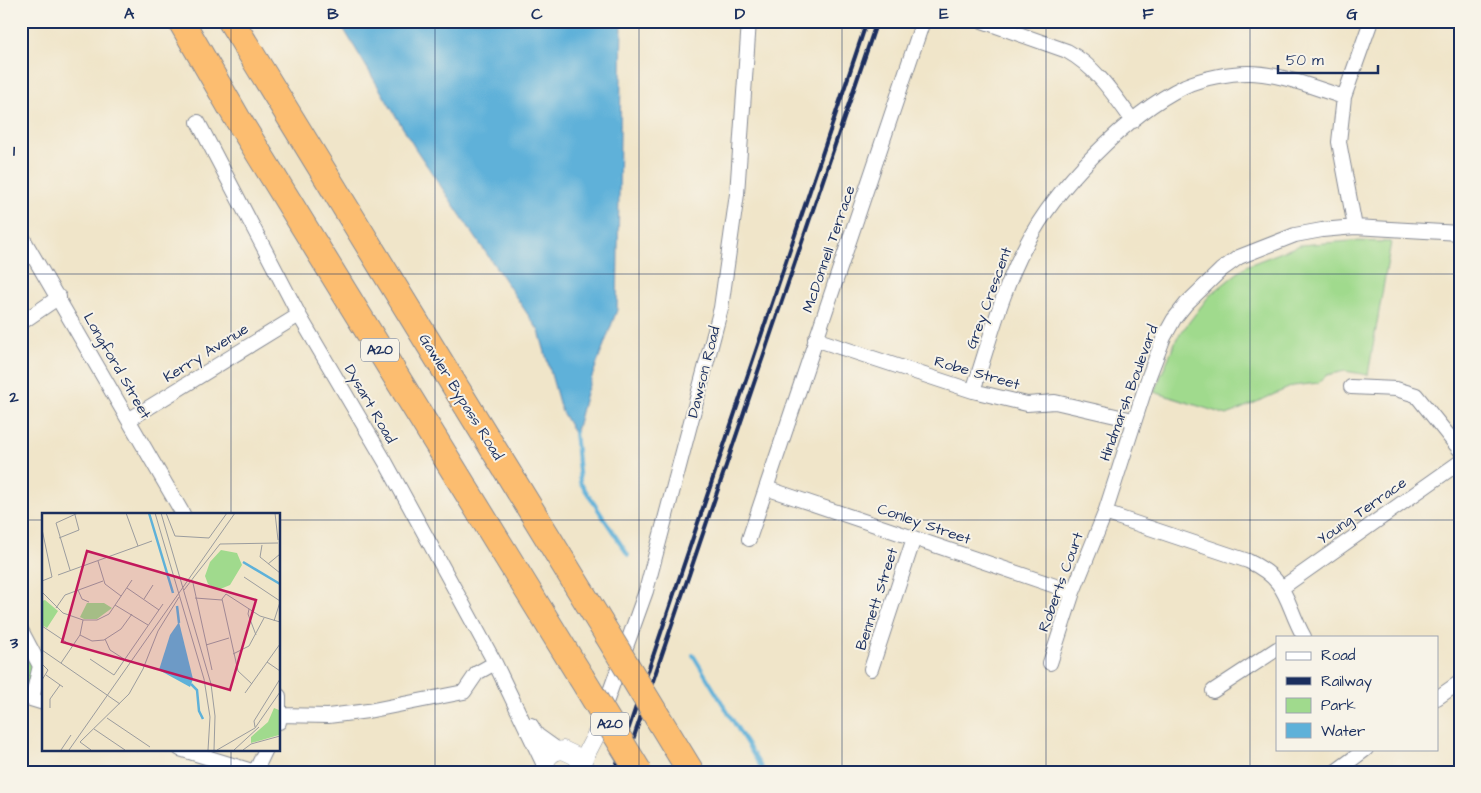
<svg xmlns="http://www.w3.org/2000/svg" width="1481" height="793" viewBox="0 0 1481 793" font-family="'Architects Daughter',sans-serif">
<rect width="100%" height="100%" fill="#f7f3e8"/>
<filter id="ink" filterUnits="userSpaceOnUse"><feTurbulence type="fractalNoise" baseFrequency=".02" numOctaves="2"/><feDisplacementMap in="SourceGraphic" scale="10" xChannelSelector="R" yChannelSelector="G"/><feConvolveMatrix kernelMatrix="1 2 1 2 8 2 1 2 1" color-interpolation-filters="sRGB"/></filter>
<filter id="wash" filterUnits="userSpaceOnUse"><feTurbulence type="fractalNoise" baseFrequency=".0096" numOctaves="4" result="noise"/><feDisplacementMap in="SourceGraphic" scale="20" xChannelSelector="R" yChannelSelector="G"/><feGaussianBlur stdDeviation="1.12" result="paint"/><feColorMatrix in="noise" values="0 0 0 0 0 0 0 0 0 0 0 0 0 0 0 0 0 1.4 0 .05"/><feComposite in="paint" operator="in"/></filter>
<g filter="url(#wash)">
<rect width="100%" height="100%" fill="#f0e5c9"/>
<path fill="#a0da8d" stroke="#5e8476" d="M 1351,241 L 1391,242 L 1368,375 L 1345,371 L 1327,375 L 1318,383 L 1293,386 L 1227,415 L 1154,392 L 1177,338 L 1209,296 L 1246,266 L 1300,245 Z
M 21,630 L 36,655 L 32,699 L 21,696 Z"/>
<path fill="#5eb1d9" stroke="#3c709c" d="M 339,21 L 622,21 L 617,310 L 586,393 L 575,435 L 561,410 L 539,331 L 415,148 Z"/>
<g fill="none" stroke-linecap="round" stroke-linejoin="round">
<path stroke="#5eb1d9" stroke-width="4" d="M 575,432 L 580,482 L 628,555
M 693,655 L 764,772"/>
</g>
</g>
<g filter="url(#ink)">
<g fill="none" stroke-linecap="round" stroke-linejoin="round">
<defs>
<path id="minor" d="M 982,21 L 1067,51 C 1096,67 1114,95 1133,121
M 198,122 L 299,315 L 386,463 L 495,663 L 544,765
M 1355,227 L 1339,142 L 1344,97 L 1371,21
M 21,235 L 183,514
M 21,323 L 59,297
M 815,339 L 973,391 L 1027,404 L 1055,402 L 1133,420
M 1351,387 L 1396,389 L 1416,395 L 1460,450
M 973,391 C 989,343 1002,290 1026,245 C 1055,188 1127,114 1185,86 C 1203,78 1229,73 1248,73 C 1280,73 1314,88 1344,97
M 130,419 L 299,315
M 766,488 L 1073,592
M 1105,513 L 1248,561 C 1290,581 1284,601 1304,637
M 749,539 L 923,21
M 1283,587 L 1460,462
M 21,630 L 40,666 L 32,699
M 1050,663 L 1073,592 L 1105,513 L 1149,376 L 1164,337 L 1174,319 L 1186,304 L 1221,270 L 1239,257 L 1295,235 L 1322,230 L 1355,227 L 1460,233
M 871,669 L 914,538
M 1213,691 L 1277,649
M 21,696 L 44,703
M 279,696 L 279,722
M 1437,698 L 1460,682
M 603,711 L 646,591 L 721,308 L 737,194 L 749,21
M 279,715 L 328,716 L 368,711 L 464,692 L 477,673 L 495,663
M 531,725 L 537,735 L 558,750
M 180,749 L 255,772 L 266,749
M 1335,772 L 1366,749"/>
<path id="tertiary" d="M 581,764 L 598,731 L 603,711
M 545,772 C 543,759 551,751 563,750 L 578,757 L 581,772"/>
<path id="motorway" d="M 181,21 L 237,118 L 581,677
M 231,21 L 607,634
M 658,718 L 691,772"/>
</defs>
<use href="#minor" stroke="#868a94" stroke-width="16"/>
<use href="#tertiary" stroke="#868a94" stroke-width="19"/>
<use href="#motorway" stroke="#868a94" stroke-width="28"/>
<use href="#minor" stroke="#fff" stroke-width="14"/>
<use href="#tertiary" stroke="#fff" stroke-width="18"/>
<use href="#motorway" stroke="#fcbd6f" stroke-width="26"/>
<path stroke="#1b2f5e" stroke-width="4" d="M 614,772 L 867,21
M 622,772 L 877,21"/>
<defs>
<path id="motorway-bridge" d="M 607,634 L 658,718
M 581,677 L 639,772"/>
</defs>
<use href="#motorway-bridge" stroke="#868a94" stroke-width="28" stroke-linecap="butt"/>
<use href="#motorway-bridge" stroke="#fcbd6f" stroke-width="26"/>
</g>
</g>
<path fill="none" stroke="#1b2f5e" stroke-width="1" stroke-opacity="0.55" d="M 231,21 L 231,514M 435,21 L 435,772M 639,21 L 639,772M 842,21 L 842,772M 1046,21 L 1046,772M 1250,21 L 1250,772M 21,274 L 1460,274M 21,520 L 44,520M 279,520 L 1460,520M 231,749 L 231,772"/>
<g text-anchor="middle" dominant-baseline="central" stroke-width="4" stroke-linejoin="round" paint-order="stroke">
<g fill="#f7f3e8" stroke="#5d6a87" stroke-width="1">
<rect x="361" y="338.5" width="38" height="23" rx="4"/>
<rect x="591" y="712.5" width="38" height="23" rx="4"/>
</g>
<g font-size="14" font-weight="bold" fill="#1b2f5e">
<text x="380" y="350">A20</text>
<text x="610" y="724">A20</text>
</g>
<g font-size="15" fill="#1b2f5e" stroke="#f7f3e8">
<text transform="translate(829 249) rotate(-71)">McDonnell Terrace</text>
<text transform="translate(989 298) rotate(-70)">Grey Crescent</text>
<text transform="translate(206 353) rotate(-32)">Kerry Avenue</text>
<text transform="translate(117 366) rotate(60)">Longford Street</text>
<text transform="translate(704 372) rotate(-76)">Dawson Road</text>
<text transform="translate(977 373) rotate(16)">Robe Street</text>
<text transform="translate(1129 393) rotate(-70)">Hindmarsh Boulevard</text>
<text transform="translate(461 397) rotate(58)">Gawler Bypass Road</text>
<text transform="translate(370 404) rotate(60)">Dysart Road</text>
<text transform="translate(1362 511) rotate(-35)">Young Terrace</text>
<text transform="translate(924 524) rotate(19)">Conley Street</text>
<text transform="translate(1061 582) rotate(-70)">Roberts Court</text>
<text transform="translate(877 599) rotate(-72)">Bennett Street</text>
</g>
</g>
<g transform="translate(42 513)">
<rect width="238" height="238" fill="#f0e5c9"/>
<path d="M 179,37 L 195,40 L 200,52 L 188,72 L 176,77 L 166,71 L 163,63 L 168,49 ZM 3,87 L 16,98 L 5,115 L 0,112 L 0,88 ZM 45,90 L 62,90 L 70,95 L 55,106 L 42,106 L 38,104 ZM 232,195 L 237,197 L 237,222 L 209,230 L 209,224 L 226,209 Z" fill="#a0da8d"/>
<path d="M 137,109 L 151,166 L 148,174 L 117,157 L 128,122 Z" fill="#5eb1d9"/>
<path fill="none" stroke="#5eb1d9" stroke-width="2.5" d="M 107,0 L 131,80M 201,49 L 238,71M 135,93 L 137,110M 149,171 L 155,177 L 157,198 L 161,206"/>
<path fill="none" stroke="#9b9c9e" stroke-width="1" d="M 84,0 L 96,33M 113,0 L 162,166 L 168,204 L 166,237M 119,0 L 169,171 L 173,203 L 172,237M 124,0 L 133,23 L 167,25 L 185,0M 233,0 L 236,27M 0,16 L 10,64 L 0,68M 17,25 L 37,17 L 33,2M 220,32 L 218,44 L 238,60M 56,48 L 63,71 L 79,83M 226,51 L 238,41M 28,57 L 14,10 L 36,0M 155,60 L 178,31 L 236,30M 16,62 L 110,28M 202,64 L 238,88M 151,70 L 170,157M 85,75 L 117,97M 36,77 L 40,86 L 47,89M 142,77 L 155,60M 0,79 L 21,100 L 41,107 L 55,107 L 67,101 L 90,67M 153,85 L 180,87M 102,86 L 111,72M 73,92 L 106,112M 14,95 L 23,82 L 61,68M 207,96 L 206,101 L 214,122M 232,108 L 238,89M 0,113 L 30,133M 38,122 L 50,128 L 62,127 L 79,116 L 90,101M 63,126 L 68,137 L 82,146M 164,132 L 187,125M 0,137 L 78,191M 191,141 L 207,133 L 222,105M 48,146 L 72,162 L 121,91M 225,149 L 238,158M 19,150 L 38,122 L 41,107M 0,151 L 6,157 L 0,167M 4,162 L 21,174M 210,171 L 196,158 L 180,86 L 184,81 L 218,103 L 238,109M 203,180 L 238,131M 8,195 L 8,186 L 18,172M 65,205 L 108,234M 213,214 L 212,208 L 238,166M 213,215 L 238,179M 52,216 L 83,237M 19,237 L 29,222M 27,237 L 193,0M 49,237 L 38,229 L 87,181 L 101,156 L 116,118 L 137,84M 175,237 L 213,215M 192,237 L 217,214M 201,237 L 209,231 L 238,223"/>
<path fill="#c2185b" fill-opacity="0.15" stroke="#c2185b" stroke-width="2.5" d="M 45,38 L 214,87 L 188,177 L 20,129 Z"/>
<rect width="238" height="238" fill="none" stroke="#1b2f5e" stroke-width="2.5"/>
</g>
<rect width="1481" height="793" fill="none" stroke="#f7f3e8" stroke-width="55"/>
<rect x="1276" y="636" width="162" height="115" fill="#f7f3e8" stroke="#9fa5b1"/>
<rect x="1286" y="652" width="25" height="8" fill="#ffffff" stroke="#9fa5b1"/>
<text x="1321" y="660" font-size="15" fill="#1b2f5e">Road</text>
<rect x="1286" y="677" width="25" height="8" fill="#1b2f5e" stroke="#9fa5b1"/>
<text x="1321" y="686" font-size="15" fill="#1b2f5e">Railway</text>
<rect x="1286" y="698" width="25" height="15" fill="#a0da8d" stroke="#9fa5b1"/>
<text x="1321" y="710" font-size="15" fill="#1b2f5e">Park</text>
<rect x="1286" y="723" width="25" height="15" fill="#5eb1d9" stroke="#9fa5b1"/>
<text x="1321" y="736" font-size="15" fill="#1b2f5e">Water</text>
<path d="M1278 65v8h100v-8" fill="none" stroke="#1b2f5e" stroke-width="2.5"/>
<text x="1286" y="65" font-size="15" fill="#1b2f5e" stroke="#f7f3e8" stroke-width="4" paint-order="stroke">50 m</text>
<rect x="28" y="28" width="1426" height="738" fill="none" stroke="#1b2f5e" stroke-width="2"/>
<g font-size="16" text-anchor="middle" font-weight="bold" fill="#1b2f5e">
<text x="129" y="19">A</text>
<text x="333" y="19">B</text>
<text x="537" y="19">C</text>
<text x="740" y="19">D</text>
<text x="944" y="19">E</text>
<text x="1148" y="19">F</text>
<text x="1352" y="19">G</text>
<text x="14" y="156">1</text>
<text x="14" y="402">2</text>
<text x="14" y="648">3</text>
</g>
</svg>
